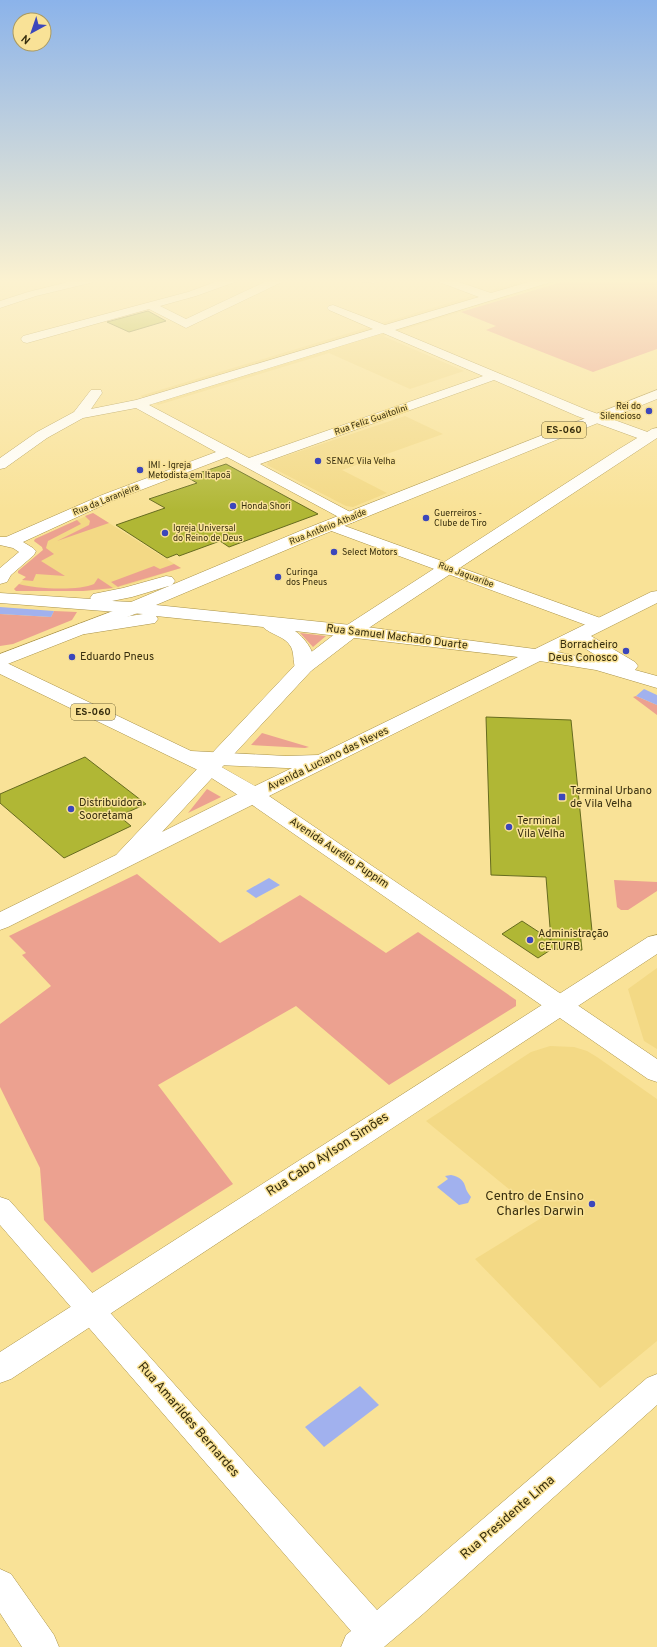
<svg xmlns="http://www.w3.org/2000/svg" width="657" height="1647" viewBox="0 0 657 1647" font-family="Overpass,sans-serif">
<rect width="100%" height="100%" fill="#f9e297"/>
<path fill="#f3d985" d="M 525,280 L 564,280 L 383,336 L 464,371 L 410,389 L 329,353 L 158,405 L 140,396 Z
M 405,416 L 443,434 L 342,470 L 387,493 L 353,507 L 346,506 L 267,465 L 268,462 Z
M 93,513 L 181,568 L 131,584 L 109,589 L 83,591 L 16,591 L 14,589 L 26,577 L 18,573 L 18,571 L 43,550 L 42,547 L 34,541 L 35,539 Z
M 657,968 L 657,1049 L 644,1041 L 628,989 Z
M 550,1046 L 574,1047 L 587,1051 L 597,1057 L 657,1099 L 657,1341 L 600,1388 L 475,1259 L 543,1217 L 426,1121 L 531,1052 Z"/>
<path fill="#eca190" d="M 568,280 L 649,280 L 657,283 L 657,349 L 593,372 L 486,330 L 496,326 L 461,312 Z
M 93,513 L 109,523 L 57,541 L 89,525 L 90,521 L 85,516 Z
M 77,520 L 81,524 L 79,525 L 48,541 L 46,548 L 54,554 L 41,561 L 65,576 L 36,574 L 33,581 L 22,580 L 26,577 L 18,573 L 18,571 L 43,550 L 42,547 L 34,541 L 35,539 Z
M 174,564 L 181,568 L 120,586 L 118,587 L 111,582 L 154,566 L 160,569 Z
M 98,578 L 113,588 L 83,591 L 16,591 L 14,589 L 19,584 C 34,589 80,591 94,584 Z
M 54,611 L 77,612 L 72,620 L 13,644 L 0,646 L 0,614 L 51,617 Z
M 300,633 L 326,636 L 313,647 Z
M 636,696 L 657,705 L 657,715 L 633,697 Z
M 262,733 L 309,747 L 305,748 L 251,745 Z
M 207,789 L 221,797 L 188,813 Z
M 137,874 L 220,943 L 300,895 L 386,953 L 418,932 L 516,1000 L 516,1006 L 389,1085 L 296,1006 L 158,1085 L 233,1184 L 92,1273 L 44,1220 L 40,1168 L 0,1087 L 0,1024 L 51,986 L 22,955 L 26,953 L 9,936 Z
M 614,880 L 657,882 L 657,891 L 628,910 L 621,910 L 617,907 Z"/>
<path fill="#a1b1ee" d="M 0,607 L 54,611 L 51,617 L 0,614 Z
M 644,689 L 657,695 L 657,705 L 636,696 Z
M 269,878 L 280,885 L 256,898 L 246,891 Z
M 451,1175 C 460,1177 464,1180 466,1189 C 467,1192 469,1194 471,1197 L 468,1203 L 459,1205 L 437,1187 L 448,1179 L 445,1176 Z
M 360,1386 L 379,1405 L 324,1447 L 305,1427 Z"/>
<path fill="#b0b735" stroke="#666b1f" d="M 148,311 L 166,321 L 129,332 L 107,322 Z
M 226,464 L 318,514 L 229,547 L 220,541 L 179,556 L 177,554 L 167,558 L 116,525 L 165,508 L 149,499 L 197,483 L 187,477 Z
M 486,717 L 571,720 L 592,931 L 580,931 L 582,950 L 552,949 L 538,958 L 502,934 L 522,921 L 551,940 L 546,877 L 491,875 Z
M 85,757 L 146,804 L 119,816 L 131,826 L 64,858 L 0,803 L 0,794 Z"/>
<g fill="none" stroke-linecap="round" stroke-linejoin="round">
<defs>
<path id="street" d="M 76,280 L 96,280 L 94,282 L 36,296 L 0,308 L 0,301 L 28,292 Z
M 221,280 L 237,280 L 235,282 L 196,296 L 160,306 L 186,319 L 269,280 L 284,280 L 282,282 L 186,328 L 149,309 L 27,343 L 23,342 L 21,339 L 23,336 L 188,292 Z
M 361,280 L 380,280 L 374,283 L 363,282 Z
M 437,280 L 453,280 L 491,293 L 535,280 L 553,280 L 551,282 L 395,330 L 587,410 L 653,434 L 655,437 L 653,440 L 648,441 L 643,440 L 577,416 L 494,380 L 260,464 L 356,515 L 359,518 L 356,521 L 351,523 L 346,521 L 227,457 L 112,501 L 23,542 L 33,548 L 36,551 L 34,555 L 11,575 L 7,582 L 0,584 L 0,568 L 19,552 L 13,548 L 0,545 L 0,537 L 6,537 L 102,495 L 216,452 L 136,408 L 83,418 L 47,438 L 5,468 L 0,469 L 0,458 L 37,432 L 74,412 L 91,390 L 101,390 L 102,393 L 91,409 L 136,400 L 373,329 L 329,310 L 327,308 L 329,306 L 333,305 L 385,325 L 479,297 L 439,282 ZM 383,333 L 483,376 L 249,458 L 149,405 Z
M 331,521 L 606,620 L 608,624 L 606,628 L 600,629 L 594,628 L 326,529 L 323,526 L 326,523 Z
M 0,1197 L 9,1200 L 377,1610 L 647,1378 L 657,1374 L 657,1405 L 423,1614 L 384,1647 L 341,1647 L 346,1635 L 351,1631 L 0,1225 Z
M 0,1569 L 11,1574 L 54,1635 L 59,1647 L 22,1647 L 0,1613 Z"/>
<path id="secondary" d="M 657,428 L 657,438 L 358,635 L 311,671 L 162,832 L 246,790 L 254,789 L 262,790 L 265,795 L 262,800 L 8,927 L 0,930 L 0,912 L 116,855 L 297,663 L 344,627 L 619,449 L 652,429 Z
M 134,603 L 140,604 L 143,608 L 140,612 L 0,667 L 0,654 Z
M 657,935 L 657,954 L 11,1379 L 0,1383 L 0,1352 L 648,937 Z"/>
<path id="primary" d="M 657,390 L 657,399 L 312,539 L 156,605 L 351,625 L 535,649 L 651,592 L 657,591 L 657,603 L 591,636 L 635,662 L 638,666 L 635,670 L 657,676 L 657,688 L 596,670 L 540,661 L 269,796 L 657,1059 L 657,1082 L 648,1079 L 232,791 L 202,772 L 0,674 L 0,661 L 7,663 L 191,751 L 286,756 L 318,755 L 518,657 L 295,631 C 306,639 320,657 311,671 L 304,673 L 297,671 C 292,664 295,655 291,647 C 285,636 271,635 263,627 L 156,616 L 158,619 L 155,623 L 85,634 L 78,632 L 76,628 L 78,624 L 143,614 L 0,603 L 0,593 L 91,599 L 90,598 L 93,594 L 123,588 L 166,576 L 172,577 L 175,581 L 172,585 L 132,597 L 112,601 L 131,602 L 300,531 ZM 576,643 L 607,662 L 557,652 ZM 218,765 L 286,768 L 292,768 L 255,786 Z"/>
</defs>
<use href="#street" stroke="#a99248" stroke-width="1"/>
<use href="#secondary" stroke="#a99248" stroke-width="1"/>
<use href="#primary" stroke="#a99248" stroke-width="1"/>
<use href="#street" fill="#fff" fill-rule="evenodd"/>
<use href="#secondary" fill="#fff" fill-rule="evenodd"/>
<use href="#primary" fill="#fff" fill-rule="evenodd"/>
</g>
<linearGradient id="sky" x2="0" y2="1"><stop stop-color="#8bb3ea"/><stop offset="0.55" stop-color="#fcf2d0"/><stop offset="1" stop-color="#fcf2d0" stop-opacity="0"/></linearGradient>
<rect width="657" height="511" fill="url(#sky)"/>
<g fill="#3c47bb" stroke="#f9e297" stroke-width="1.5">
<circle cx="649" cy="411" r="4"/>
<circle cx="318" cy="461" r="4"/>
<circle cx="140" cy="470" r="4"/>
<circle cx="233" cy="506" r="4"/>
<circle cx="426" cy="518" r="4"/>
<circle cx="165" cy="533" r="4"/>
<circle cx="334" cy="552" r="4"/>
<circle cx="278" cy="577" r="4"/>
<circle cx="626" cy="651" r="4"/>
<circle cx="72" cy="657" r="4"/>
<rect x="558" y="793" width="8" height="8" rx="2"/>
<circle cx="71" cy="809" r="4"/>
<circle cx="509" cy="827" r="4"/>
<circle cx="530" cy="940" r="4"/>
<circle cx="592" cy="1204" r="4"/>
</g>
<g text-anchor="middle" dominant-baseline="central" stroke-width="3" stroke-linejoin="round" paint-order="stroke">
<g font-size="9" fill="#372e0e" stroke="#f9e297" text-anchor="start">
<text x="641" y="406" text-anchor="end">Rei do<tspan x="641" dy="10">Silencioso</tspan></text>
<text x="326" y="461">SENAC Vila Velha</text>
<text x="148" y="465">IMI - Igreja<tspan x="148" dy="10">Metodista em Itapoã</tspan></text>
<text x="241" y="506">Honda Shori</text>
<text x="434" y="513">Guerreiros -<tspan x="434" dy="10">Clube de Tiro</tspan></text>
<text x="173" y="528">Igreja Universal<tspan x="173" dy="10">do Reino de Deus</tspan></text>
<text x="342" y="552">Select Motors</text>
<text x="286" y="572">Curinga<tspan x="286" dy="10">dos Pneus</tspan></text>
</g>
<g font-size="9" fill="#372e0e" stroke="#f9e297">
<text transform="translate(371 420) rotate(-19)">Rua Feliz Guaitolini</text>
<text transform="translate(106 500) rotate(-22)">Rua da Laranjeira</text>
<text transform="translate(328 527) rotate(-22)">Rua Antônio Athaíde</text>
<text transform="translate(466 575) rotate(20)">Rua Jaguaribe</text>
</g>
<g fill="#f9e297" stroke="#716437" stroke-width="1">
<rect x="542" y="422" width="44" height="16" rx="3"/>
<rect x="71" y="704" width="44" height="16" rx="3"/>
</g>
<g font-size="10" font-weight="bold" fill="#372e0e">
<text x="564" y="430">ES-060</text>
<text x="93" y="712">ES-060</text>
</g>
<g font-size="11" fill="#372e0e" stroke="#f9e297">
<text transform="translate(397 637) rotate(7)">Rua Samuel Machado Duarte</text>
<text transform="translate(328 759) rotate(-26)">Avenida Luciano das Neves</text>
<text transform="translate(339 853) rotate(34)">Avenida Aurélio Puppim</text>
</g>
<g font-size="11" fill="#372e0e" stroke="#f9e297" text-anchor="start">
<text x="618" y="645" text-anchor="end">Borracheiro<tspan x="618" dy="13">Deus Conosco</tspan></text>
<text x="80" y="657">Eduardo Pneus</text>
<text x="570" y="791">Terminal Urbano<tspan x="570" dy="13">de Vila Velha</tspan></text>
<text x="79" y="803">Distribuidora<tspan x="79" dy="13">Sooretama</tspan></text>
<text x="517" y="821">Terminal<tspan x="517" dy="13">Vila Velha</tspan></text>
<text x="538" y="934">Administração<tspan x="538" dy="13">CETURB</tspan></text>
</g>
<g font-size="13" fill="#372e0e" stroke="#f9e297">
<text transform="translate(328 1155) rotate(-33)">Rua Cabo Aylson Simões</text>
<text transform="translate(188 1420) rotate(49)">Rua Amarildes Bernardes</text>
<text transform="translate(508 1518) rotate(-41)">Rua Presidente Lima</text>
</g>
<g font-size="13" fill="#372e0e" stroke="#f9e297" text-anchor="end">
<text x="584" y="1197">Centro de Ensino<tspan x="584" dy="15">Charles Darwin</tspan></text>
</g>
</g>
<g transform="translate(32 32) rotate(220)"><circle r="19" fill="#f9e297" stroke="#ab9a60"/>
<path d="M0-3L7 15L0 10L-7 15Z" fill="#3c47bb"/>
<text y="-6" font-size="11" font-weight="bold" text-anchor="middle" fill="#372e0e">N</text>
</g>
</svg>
